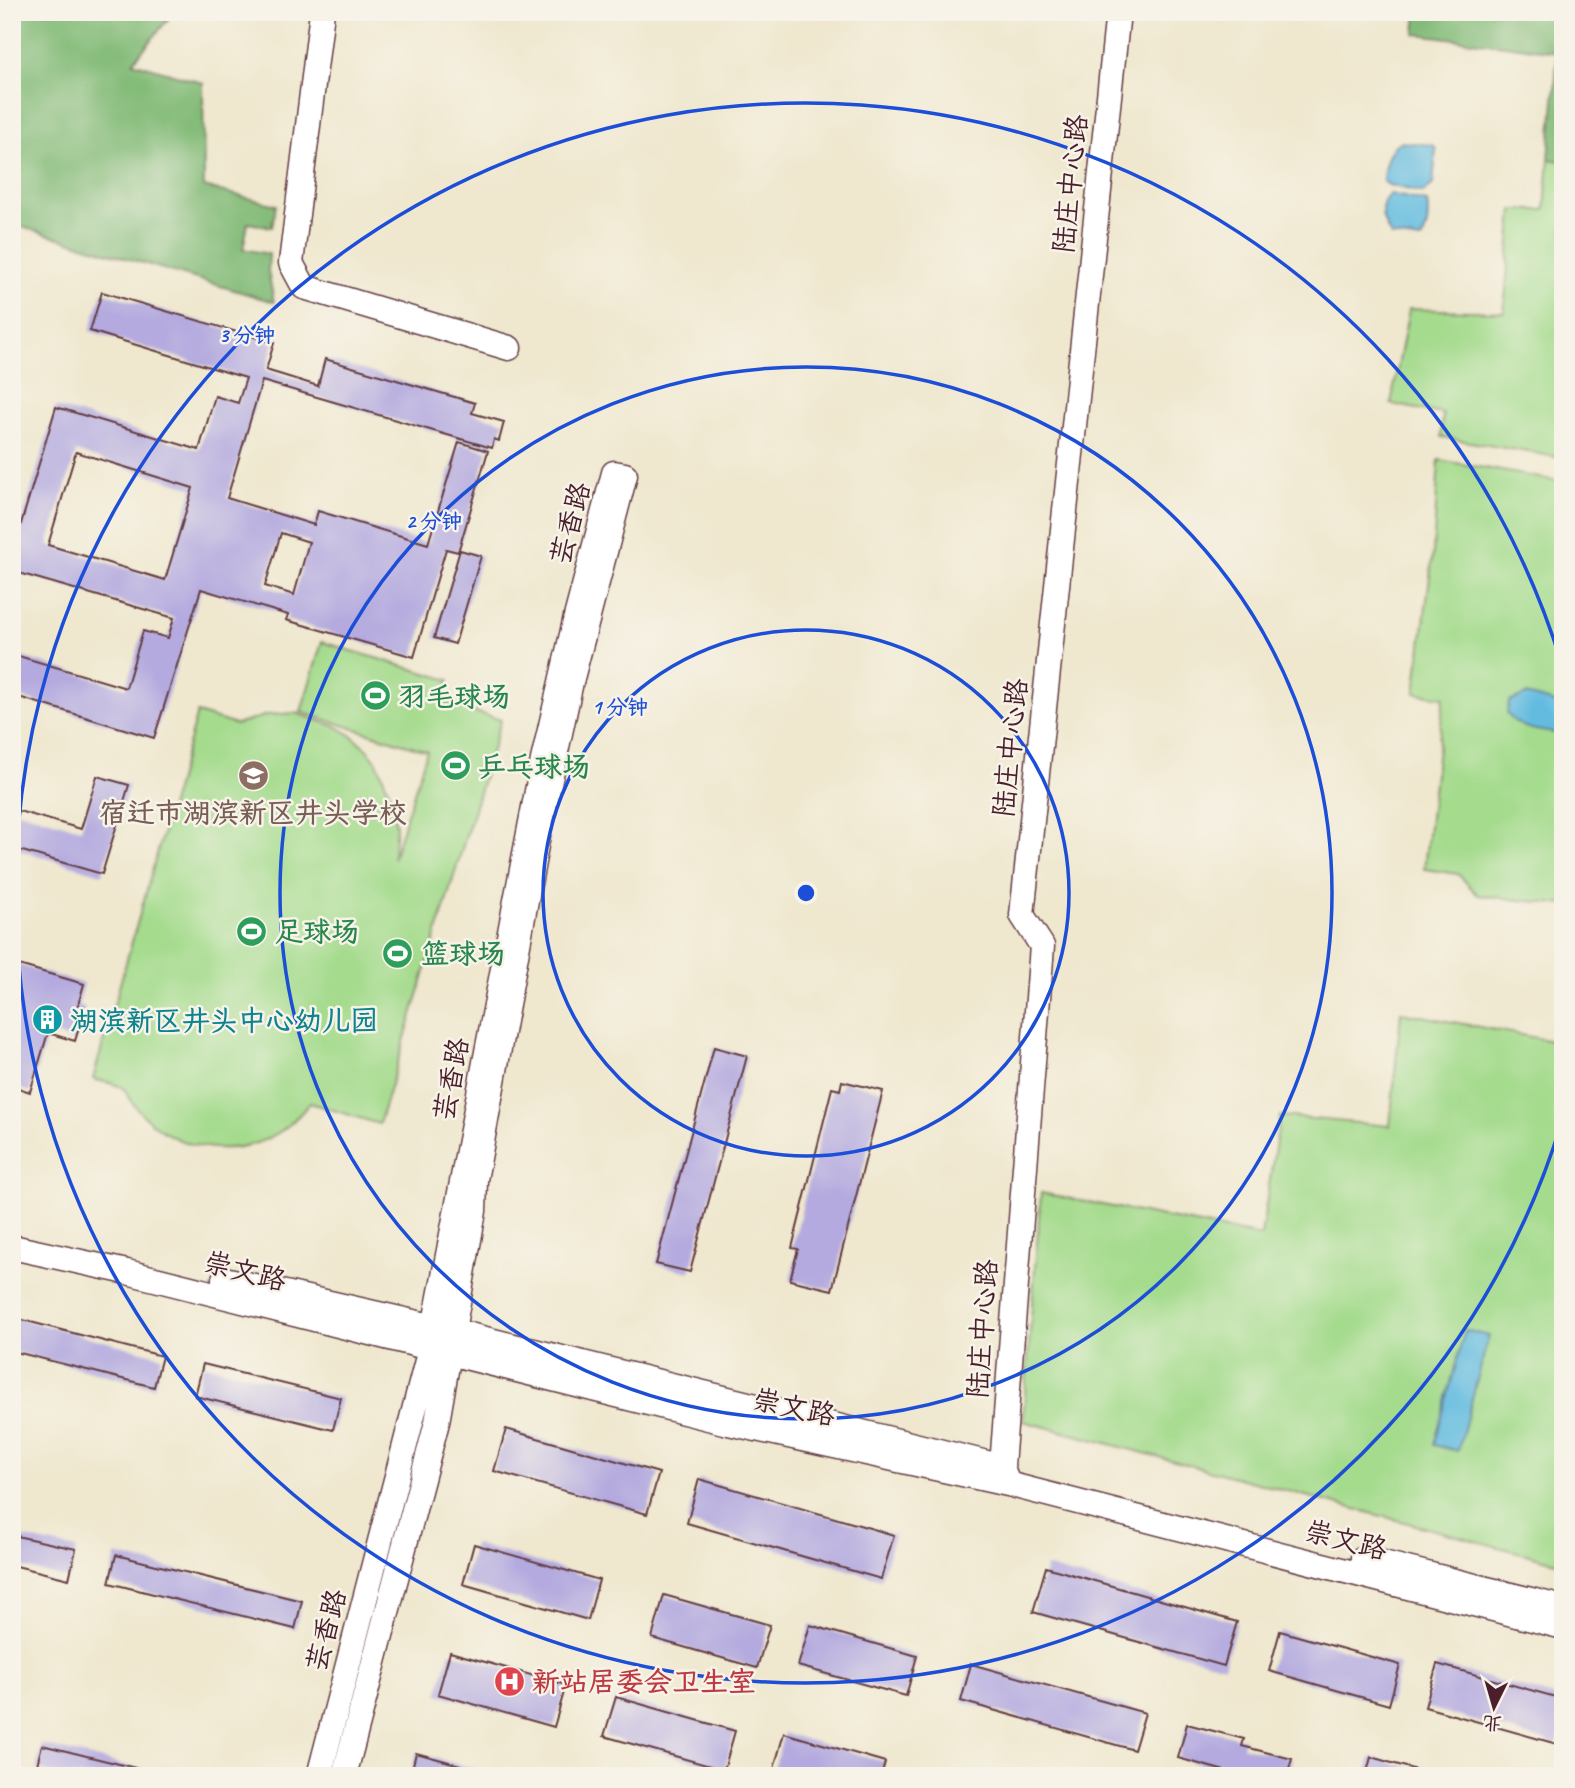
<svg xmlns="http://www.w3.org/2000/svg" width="1575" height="1788" viewBox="0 0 1575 1788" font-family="Caveat,'LXGW WenKai TC',sans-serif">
<rect width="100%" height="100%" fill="#f7f3e8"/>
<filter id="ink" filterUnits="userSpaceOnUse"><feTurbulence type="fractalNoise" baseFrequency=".0143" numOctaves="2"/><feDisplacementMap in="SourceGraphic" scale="14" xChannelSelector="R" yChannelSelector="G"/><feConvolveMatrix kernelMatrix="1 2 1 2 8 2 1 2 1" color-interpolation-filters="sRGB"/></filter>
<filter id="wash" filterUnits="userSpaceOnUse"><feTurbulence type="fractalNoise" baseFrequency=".00686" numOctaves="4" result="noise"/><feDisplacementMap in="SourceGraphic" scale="28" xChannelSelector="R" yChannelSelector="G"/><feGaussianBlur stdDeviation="1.57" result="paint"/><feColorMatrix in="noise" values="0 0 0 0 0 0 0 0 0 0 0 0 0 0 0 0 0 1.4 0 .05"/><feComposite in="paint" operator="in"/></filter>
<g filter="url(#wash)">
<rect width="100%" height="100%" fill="#efe7ce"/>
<path fill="#a4db8d" stroke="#777d5c" stroke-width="2" d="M 1549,159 L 1563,161 L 1563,458 L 1441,437 L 1443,414 L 1391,404 L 1409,309 L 1504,312 L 1513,210 L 1545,210 Z
M 1439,460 L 1563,482 L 1563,905 L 1478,895 L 1458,874 L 1424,869 L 1444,697 L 1415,693 L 1433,553 Z
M 322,642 L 449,680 L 442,702 L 501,720 L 379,1124 L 310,1103 C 300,1114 291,1125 278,1133 C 242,1155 194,1153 160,1129 C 150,1122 140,1113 133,1103 C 129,1099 127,1093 124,1089 C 117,1083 102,1082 93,1079 L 197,713 L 236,725 L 267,715 L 295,713 L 335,726 L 351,735 L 367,749 L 377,762 L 390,794 L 396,826 L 393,859 L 427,751 L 301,712 Z
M 1401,1012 L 1563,1043 L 1563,1564 L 1023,1421 L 1041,1193 L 1261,1236 L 1280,1116 L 1390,1126 Z"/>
<path fill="#83bb78" stroke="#666d52" stroke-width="2" d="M 12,12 L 174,12 L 133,62 L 203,83 L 204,187 L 276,205 L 272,227 L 248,223 L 243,249 L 269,254 L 268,271 L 274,302 L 12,224 Z
M 1417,12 L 1563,12 L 1563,161 L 1549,159 L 1558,52 L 1415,34 Z"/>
<path fill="#63bce0" stroke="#566e86" stroke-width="2" d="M 1400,142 L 1433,145 L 1436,149 L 1433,184 L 1423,193 L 1389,185 L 1383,182 C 1383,169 1388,147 1400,142 Z
M 1390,194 L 1427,202 C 1429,213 1428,230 1421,240 L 1391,236 C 1383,222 1376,206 1390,194 Z
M 1526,695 L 1563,705 L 1563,734 C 1542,731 1519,731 1507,713 L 1509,702 Z
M 1465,1330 L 1489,1336 L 1458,1451 L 1434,1445 Z"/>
<g id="blocks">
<path fill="#b4aadf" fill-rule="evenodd" d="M 102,292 L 274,343 L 266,370 L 318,386 L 325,359 L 475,403 L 472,413 L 504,422 L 499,441 L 494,439 L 492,448 L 262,381 L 227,498 L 314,525 L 318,511 L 428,544 L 459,442 L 488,451 L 458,552 L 446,549 L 414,657 L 286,620 L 288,615 L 201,589 L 154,738 L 12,695 L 12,654 L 126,688 L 143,631 L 168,638 L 174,618 L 12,571 L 12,554 L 56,407 L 199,450 L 215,396 L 238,403 L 246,378 L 90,331 ZM 76,452 L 193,488 L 165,580 L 48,545 ZM 281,533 L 309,542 L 294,595 L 265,586 Z
M 460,550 L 481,556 L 455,644 L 434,638 Z
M 97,776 L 129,785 L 102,874 L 12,848 L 12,809 L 81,829 Z
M 12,963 L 84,984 L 78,1005 L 85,1007 L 75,1041 L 48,1033 L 30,1092 L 12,1086 Z
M 714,1047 L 747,1056 L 690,1272 L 656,1264 Z
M 842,1081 L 883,1091 L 832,1290 L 790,1280 L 798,1249 L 792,1248 L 832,1088 L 840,1090 Z
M 15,1318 L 162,1356 L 154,1387 L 12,1351 L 12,1330 Z
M 203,1364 L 341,1398 L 333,1430 L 195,1396 Z
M 506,1429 L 659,1473 L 647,1514 L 494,1471 Z
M 699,1479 L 894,1535 L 881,1579 L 687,1523 Z
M 12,1535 L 76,1549 L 69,1579 L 12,1565 Z
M 474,1544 L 599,1580 L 588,1620 L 463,1584 Z
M 116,1555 L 302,1601 L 295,1629 L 109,1583 Z
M 1046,1567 L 1237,1622 L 1224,1666 L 1033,1612 Z
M 664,1595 L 770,1625 L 757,1668 L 652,1638 Z
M 810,1625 L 917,1656 L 906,1696 L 798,1666 Z
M 1280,1631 L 1400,1665 L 1389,1705 L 1269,1671 Z
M 450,1652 L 566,1685 L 554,1727 L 438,1694 Z
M 971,1664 L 1145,1713 L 1134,1750 L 961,1701 Z
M 1437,1664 L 1563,1699 L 1563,1725 L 1557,1744 L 1425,1707 Z
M 616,1697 L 735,1731 L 724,1770 L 604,1736 Z
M 1187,1724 L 1244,1739 L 1242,1746 L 1292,1759 L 1287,1776 L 1231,1776 L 1232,1773 L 1178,1758 Z
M 784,1733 L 885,1762 L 881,1776 L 772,1776 Z
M 42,1745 L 164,1775 L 164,1776 L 63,1776 L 36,1769 Z
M 416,1753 L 497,1775 L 497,1776 L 417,1776 L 419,1771 L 412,1769 Z
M 1371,1757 L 1434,1775 L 1434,1776 L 1366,1776 Z"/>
</g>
</g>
<g filter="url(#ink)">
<use href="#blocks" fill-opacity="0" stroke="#633d43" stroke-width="2"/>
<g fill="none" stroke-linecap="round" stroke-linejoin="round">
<defs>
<path id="minor" d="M 322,12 L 291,263 L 304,287 L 509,348
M 12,1247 L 127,1272 L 724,1422 L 1008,1484 L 1563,1627
M 224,1279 L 453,1331 L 995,1465
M 1007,1482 L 1002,1466 L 1042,946 L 1022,915 L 1118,12
M 1363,1558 L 1563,1608
M 319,1776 L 430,1349 L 543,760 L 576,617 L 614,473 L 625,475 L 571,682 L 537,840 L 475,1180 L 474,1211 L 437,1422 L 344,1776"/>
</defs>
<use href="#minor" stroke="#633d43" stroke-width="27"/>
<use href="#minor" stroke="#fff" stroke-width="24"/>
</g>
</g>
<g fill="none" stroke="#1d4ed8" stroke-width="3.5">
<circle cx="806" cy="893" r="263"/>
<circle cx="806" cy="893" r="526"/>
<path d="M1561 1124A790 790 0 1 1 1561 662"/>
</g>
<defs>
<symbol id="stadium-disc" viewBox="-11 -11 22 22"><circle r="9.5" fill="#2e9e5b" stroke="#f7f3e8"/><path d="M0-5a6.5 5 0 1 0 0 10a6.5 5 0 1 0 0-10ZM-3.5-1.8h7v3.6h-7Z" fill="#fff"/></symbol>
<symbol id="school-disc" viewBox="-11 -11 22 22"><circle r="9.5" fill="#8d6e63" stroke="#f7f3e8"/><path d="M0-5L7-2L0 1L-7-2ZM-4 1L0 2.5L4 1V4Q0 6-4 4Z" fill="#fff"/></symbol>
<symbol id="building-disc" viewBox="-11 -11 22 22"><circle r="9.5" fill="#0f9aa8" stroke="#f7f3e8"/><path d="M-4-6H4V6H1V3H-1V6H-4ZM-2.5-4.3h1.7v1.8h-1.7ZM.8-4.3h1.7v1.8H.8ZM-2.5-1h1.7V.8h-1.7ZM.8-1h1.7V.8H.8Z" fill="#fff"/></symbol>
<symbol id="hospital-disc" viewBox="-11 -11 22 22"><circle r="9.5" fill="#e0444e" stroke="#f7f3e8"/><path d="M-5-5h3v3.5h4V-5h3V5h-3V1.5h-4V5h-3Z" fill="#fff"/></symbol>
</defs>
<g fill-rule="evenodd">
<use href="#stadium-disc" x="358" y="678" width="35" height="35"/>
<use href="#stadium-disc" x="438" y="748" width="35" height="35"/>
<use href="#school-disc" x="236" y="758" width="35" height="35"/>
<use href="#stadium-disc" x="234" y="914" width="35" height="35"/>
<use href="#stadium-disc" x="380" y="936" width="35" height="35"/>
<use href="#building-disc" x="30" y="1002" width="35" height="35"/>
<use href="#hospital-disc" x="492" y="1664" width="35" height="35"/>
</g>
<g text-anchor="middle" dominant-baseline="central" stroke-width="5" stroke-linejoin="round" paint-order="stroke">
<g font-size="28" fill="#4a1f2b" stroke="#f7f3e8">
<text transform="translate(1070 184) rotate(-84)">陆庄中心路</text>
<text transform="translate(570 523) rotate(-75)">芸香路</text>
<text transform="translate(1010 748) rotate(-84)">陆庄中心路</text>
<text transform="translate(451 1079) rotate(-79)">芸香路</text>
<text transform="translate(245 1271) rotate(14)">崇文路</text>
<text transform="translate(982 1329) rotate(-86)">陆庄中心路</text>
<text transform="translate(794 1407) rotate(12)">崇文路</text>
<text transform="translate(1346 1540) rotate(14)">崇文路</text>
<text transform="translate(326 1630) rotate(-75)">芸香路</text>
</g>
<g font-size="28" font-weight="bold" fill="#27864d" stroke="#f7f3e8" text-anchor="start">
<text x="398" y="696">羽毛球场</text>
<text x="478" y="766">乒乓球场</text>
<text x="275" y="931">足球场</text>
<text x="421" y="953">篮球场</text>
</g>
<g font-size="28" font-weight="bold" fill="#785e54" stroke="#f7f3e8">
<text x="253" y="812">宿迁市湖滨新区井头学校</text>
</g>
<g font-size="28" font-weight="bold" fill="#0d838f" stroke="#f7f3e8" text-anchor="start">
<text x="70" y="1020">湖滨新区井头中心幼儿园</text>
</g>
<g font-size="28" font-weight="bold" fill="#be3a42" stroke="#f7f3e8" text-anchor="start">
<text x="532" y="1681">新站居委会卫生室</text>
</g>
</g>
<circle cx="806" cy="893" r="10" fill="#1d4ed8" stroke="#f7f3e8" stroke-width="3.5"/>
<g font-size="21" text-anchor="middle" font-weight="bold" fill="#1d4ed8" stroke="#f7f3e8" stroke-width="5" stroke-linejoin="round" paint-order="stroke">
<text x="247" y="342">3 分钟</text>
<text x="434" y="528">2 分钟</text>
<text x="620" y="714">1 分钟</text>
</g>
<rect width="1575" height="1788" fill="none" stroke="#f7f3e8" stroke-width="42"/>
<g transform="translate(1494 1707) rotate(185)" stroke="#f7f3e8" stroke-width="5" paint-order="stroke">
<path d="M0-5L12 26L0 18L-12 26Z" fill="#4a1f2b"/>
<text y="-10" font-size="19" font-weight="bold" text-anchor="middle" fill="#4a1f2b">北</text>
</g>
</svg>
